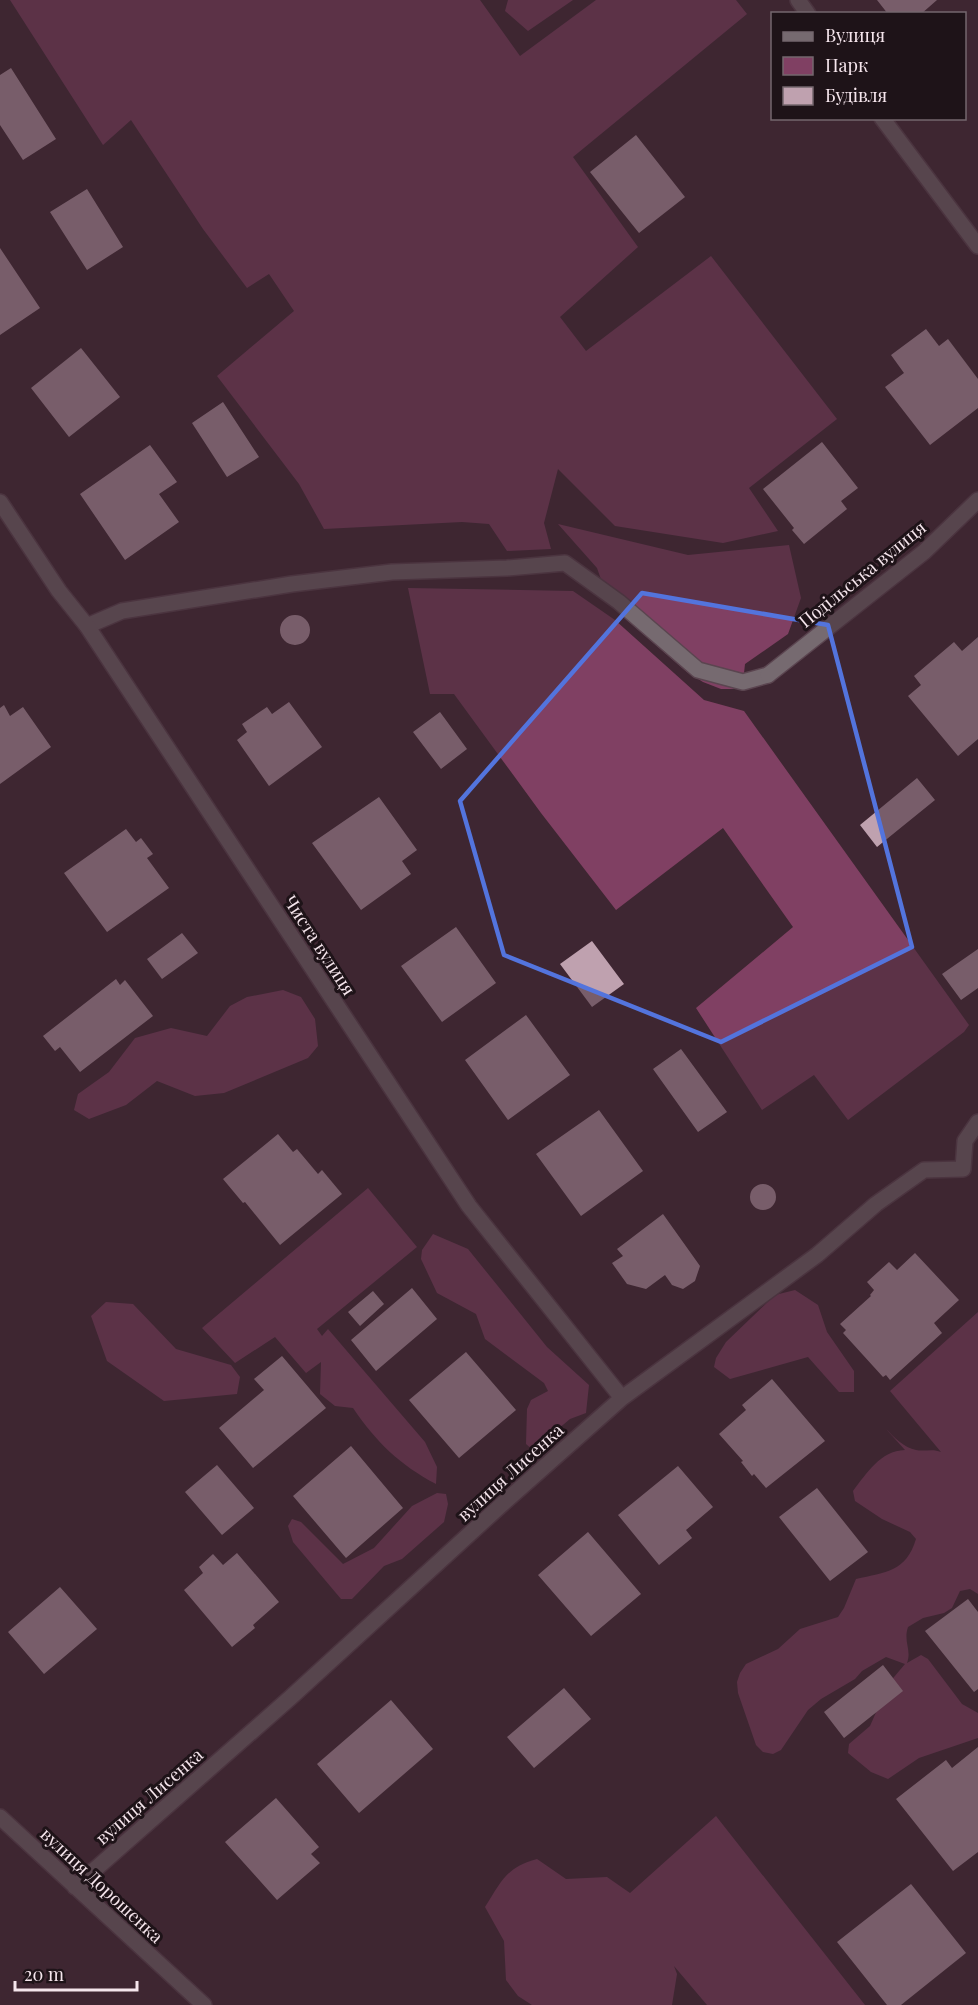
<svg xmlns="http://www.w3.org/2000/svg" width="978" height="2005" viewBox="0 0 978 2005" font-family="'Playfair Display',serif">
<rect width="100%" height="100%" fill="#3e2632"/>
<path fill="#804063" d="M 10,0 L 480,0 L 520,56 L 596,0 L 736,0 L 747,14 L 573,157 L 638,247 L 560,317 L 586,351 L 711,256 L 837,419 L 749,488 L 778,531 L 723,543 L 615,526 L 558,469 L 544,523 L 551,549 L 507,551 L 489,524 L 462,522 L 324,529 L 299,484 L 217,376 L 294,311 L 269,274 L 247,288 L 203,229 L 131,120 L 103,145 Z
M 508,0 L 573,0 L 528,31 L 505,11 Z
M 558,524 L 688,555 L 789,545 L 801,598 L 788,634 L 745,664 L 743,682 L 733,689 L 721,689 L 703,682 L 687,672 L 610,605 L 597,568 Z
M 408,588 L 573,591 L 615,620 L 704,700 L 744,711 L 969,1025 L 964,1032 L 848,1120 L 814,1075 L 762,1110 L 696,1008 L 793,927 L 723,828 L 616,910 L 541,813 L 454,694 L 430,694 Z
M 283,990 L 301,997 L 315,1019 L 318,1046 L 308,1058 L 224,1093 L 195,1096 L 157,1081 L 126,1105 L 89,1119 L 74,1110 L 78,1094 L 109,1072 L 135,1038 L 171,1028 L 207,1036 L 230,1006 L 247,997 Z
M 368,1188 L 417,1247 L 317,1329 L 322,1336 L 328,1329 L 425,1442 L 437,1467 L 436,1484 C 400,1465 376,1442 353,1408 L 335,1406 L 320,1394 L 321,1362 L 306,1373 L 275,1337 L 235,1363 L 202,1328 Z
M 433,1234 L 468,1249 L 547,1347 L 589,1385 L 586,1413 L 570,1419 L 533,1450 L 526,1444 L 527,1409 L 531,1400 L 548,1391 L 544,1383 L 485,1339 L 476,1314 L 437,1293 L 421,1259 L 422,1250 Z
M 795,1290 L 818,1305 L 827,1332 L 854,1371 L 854,1392 L 839,1392 L 808,1357 L 730,1379 L 714,1367 L 716,1358 L 726,1342 L 775,1295 Z
M 106,1302 L 133,1304 L 176,1349 L 231,1365 L 240,1377 L 237,1394 L 164,1401 L 107,1361 L 91,1316 Z
M 978,1312 L 978,1594 L 970,1589 L 960,1591 L 952,1608 L 944,1613 L 923,1618 L 908,1627 C 903,1642 912,1650 907,1663 L 921,1655 L 928,1659 L 962,1704 L 978,1713 L 978,1738 L 919,1758 L 888,1779 L 871,1772 L 848,1753 L 849,1744 L 870,1726 L 889,1683 L 905,1664 L 886,1657 L 862,1671 L 855,1679 L 821,1699 L 808,1710 L 781,1750 L 773,1754 L 763,1752 L 756,1745 L 738,1693 L 737,1682 L 740,1673 L 746,1664 L 778,1649 L 800,1629 L 838,1617 L 844,1608 L 856,1579 C 886,1572 906,1572 916,1539 L 910,1532 L 882,1519 L 855,1501 L 853,1491 C 867,1473 880,1451 905,1450 L 886,1429 C 894,1437 904,1448 916,1450 C 925,1452 932,1448 941,1452 L 890,1391 Z
M 437,1493 L 446,1494 L 448,1504 L 444,1522 L 402,1559 L 384,1566 L 352,1599 L 341,1599 L 293,1542 L 288,1526 L 292,1519 L 301,1522 L 343,1564 L 374,1548 L 412,1506 Z
M 716,1816 L 865,2005 L 707,2005 L 674,1966 L 677,1974 L 672,2005 L 532,2005 L 518,1996 L 506,1980 L 504,1941 L 485,1907 C 502,1881 505,1868 537,1859 L 566,1879 L 607,1877 L 630,1893 Z"/>
<path fill="#bfa1af" d="M 877,0 L 937,0 L 921,14 L 888,14 Z
M 11,68 L 56,139 L 23,160 L 0,125 L 0,75 Z
M 636,135 L 685,197 L 639,233 L 590,172 Z
M 87,189 L 123,247 L 87,270 L 50,212 Z
M 0,248 L 40,308 L 0,335 Z
M 926,329 L 939,346 L 948,339 L 978,379 L 978,408 L 930,445 L 885,387 L 904,373 L 891,355 Z
M 81,348 L 120,397 L 69,437 L 31,388 Z
M 223,402 L 259,457 L 227,477 L 192,423 Z
M 822,442 L 858,488 L 841,501 L 847,509 L 804,544 L 792,530 L 794,528 L 763,489 Z
M 150,445 L 177,482 L 159,494 L 179,522 L 125,560 L 80,494 Z
M280 630a15 15 0 1 1 30 0a15 15 0 1 1-30 0Z
M 978,637 L 978,739 L 958,756 L 908,696 L 921,685 L 914,676 L 954,642 L 962,651 Z
M 289,702 L 322,747 L 269,786 L 237,740 L 247,732 L 242,724 L 267,707 L 272,714 Z
M 4,705 L 10,716 L 23,707 L 51,747 L 0,784 L 0,708 Z
M 440,712 L 467,749 L 441,769 L 413,732 Z
M 917,778 L 935,800 L 877,847 L 860,825 Z
M 379,797 L 417,850 L 402,861 L 411,874 L 361,910 L 312,843 Z
M 126,829 L 136,842 L 141,838 L 153,854 L 147,858 L 169,888 L 107,932 L 64,873 Z
M 456,927 L 496,983 L 442,1022 L 401,966 Z
M 182,933 L 198,953 L 162,979 L 147,959 Z
M 592,941 L 624,984 L 592,1007 L 560,964 Z
M 978,949 L 978,988 L 961,1000 L 942,974 Z
M 116,979 L 120,985 L 125,980 L 153,1016 L 80,1072 L 60,1047 L 55,1051 L 43,1036 Z
M 526,1015 L 570,1075 L 508,1120 L 465,1060 Z
M 681,1049 L 727,1112 L 698,1132 L 653,1069 Z
M 599,1110 L 643,1171 L 581,1216 L 536,1154 Z
M 278,1134 L 293,1152 L 297,1149 L 318,1174 L 322,1170 L 342,1194 L 280,1245 L 245,1202 L 243,1203 L 223,1179 Z
M750 1197a13 13 0 1 1 26 0a13 13 0 1 1-26 0Z
M 663,1214 L 700,1266 L 695,1281 L 683,1289 L 672,1285 L 665,1275 L 646,1289 L 627,1284 L 612,1263 L 623,1256 L 617,1249 Z
M 915,1253 L 959,1300 L 934,1323 L 942,1333 L 890,1380 L 886,1375 L 883,1377 L 843,1333 L 846,1330 L 840,1324 L 871,1296 L 870,1295 L 874,1290 L 867,1282 L 889,1262 L 897,1270 Z
M 412,1288 L 437,1319 L 376,1371 L 351,1340 Z
M 373,1291 L 384,1304 L 360,1326 L 348,1312 Z
M 466,1352 L 516,1410 L 459,1458 L 409,1400 Z
M 282,1356 L 326,1408 L 253,1468 L 219,1428 L 264,1390 L 254,1379 Z
M 772,1379 L 825,1441 L 766,1488 L 754,1474 L 752,1476 L 741,1462 L 743,1461 L 719,1434 L 746,1410 L 742,1405 Z
M 351,1446 L 403,1508 L 346,1558 L 293,1496 Z
M 217,1465 L 254,1508 L 222,1535 L 185,1492 Z
M 678,1466 L 713,1507 L 686,1530 L 692,1538 L 659,1565 L 618,1515 Z
M 817,1488 L 868,1552 L 830,1581 L 779,1517 Z
M 588,1532 L 641,1594 L 591,1636 L 538,1575 Z
M 237,1553 L 279,1602 L 253,1625 L 255,1628 L 232,1647 L 184,1590 L 203,1573 L 199,1567 L 213,1554 L 223,1565 Z
M 60,1587 L 97,1629 L 44,1674 L 8,1632 Z
M 968,1599 L 978,1612 L 978,1689 L 974,1692 L 925,1631 Z
M 883,1665 L 903,1691 L 844,1738 L 824,1712 Z
M 564,1688 L 591,1719 L 534,1768 L 507,1737 Z
M 391,1700 L 433,1749 L 359,1813 L 317,1764 Z
M 978,1747 L 978,1852 L 953,1871 L 896,1799 L 946,1760 L 952,1768 Z
M 276,1798 L 319,1847 L 311,1854 L 320,1863 L 277,1900 L 225,1842 Z
M 911,1884 L 966,1953 L 901,2005 L 887,2005 L 837,1942 Z"/>
<g fill="none" stroke-linecap="round" stroke-linejoin="round">
<defs>
<path id="service" d="M 87,626 L 122,611 L 292,584 L 392,572 L 507,568 L 565,563 L 619,602 L 698,670 L 743,682 L 768,675"/>
<path id="minor" d="M 798,0 L 808,14
M 882,118 L 978,246
M 0,502 L 59,591 L 87,626 L 469,1206 L 622,1398
M 768,675 L 924,552 L 978,500
M 0,1817 L 204,2005
M 75,1887 L 290,1698 L 499,1507 L 622,1398 L 817,1255 L 876,1204 L 924,1170 L 963,1169 L 965,1141 L 978,1122"/>
</defs>
<use href="#service" stroke="#5b4550" stroke-width="18"/>
<use href="#minor" stroke="#5b4550" stroke-width="18"/>
<use href="#service" stroke="#766a70" stroke-width="15"/>
<use href="#minor" stroke="#766a70" stroke-width="15"/>
</g>
<path d="M0 0H978V2005H0ZM 642,593 L 828,625 L 912,947 L 721,1042 L 504,955 L 460,801 Z" fill="#3e2632" fill-opacity=".55" fill-rule="evenodd"/>
<path fill="none" stroke="#5374dd" stroke-width="4.5" stroke-linejoin="round" d="M 642,593 L 828,625 L 912,947 L 721,1042 L 504,955 L 460,801 Z"/>
<g text-anchor="middle" dominant-baseline="central" stroke-width="6" stroke-linejoin="round" paint-order="stroke">
<g font-size="18" fill="#f5e5ec" stroke="#1e1318">
<text transform="translate(862 574) rotate(-39)">Подільська вулиця</text>
<text transform="translate(320 945) rotate(57)">Чиста вулиця</text>
<text transform="translate(510 1472) rotate(-42)">вулиця Лисенка</text>
<text transform="translate(149 1796) rotate(-41)">вулиця Лисенка</text>
<text transform="translate(102 1885) rotate(43)">вулиця Дорошенка</text>
</g>
</g>
<rect x="771" y="12" width="195" height="108" fill="#1e1318" stroke="#74676d" stroke-width="1.5"/>
<rect x="783" y="32" width="30" height="9" fill="#766a70" stroke="#74676d" stroke-width="1.5"/>
<text x="825" y="42" font-size="18" fill="#f5e5ec">Вулиця</text>
<rect x="783" y="57" width="30" height="18" fill="#804063" stroke="#74676d" stroke-width="1.5"/>
<text x="825" y="72" font-size="18" fill="#f5e5ec">Парк</text>
<rect x="783" y="87" width="30" height="18" fill="#bfa1af" stroke="#74676d" stroke-width="1.5"/>
<text x="825" y="102" font-size="18" fill="#f5e5ec">Будівля</text>
<path d="M15 1981v9h122v-9" fill="none" stroke="#f5e5ec" stroke-width="3"/>
<text x="24" y="1981" font-size="18" fill="#f5e5ec" stroke="#1e1318" stroke-width="4.5" paint-order="stroke">20 m</text>
</svg>
